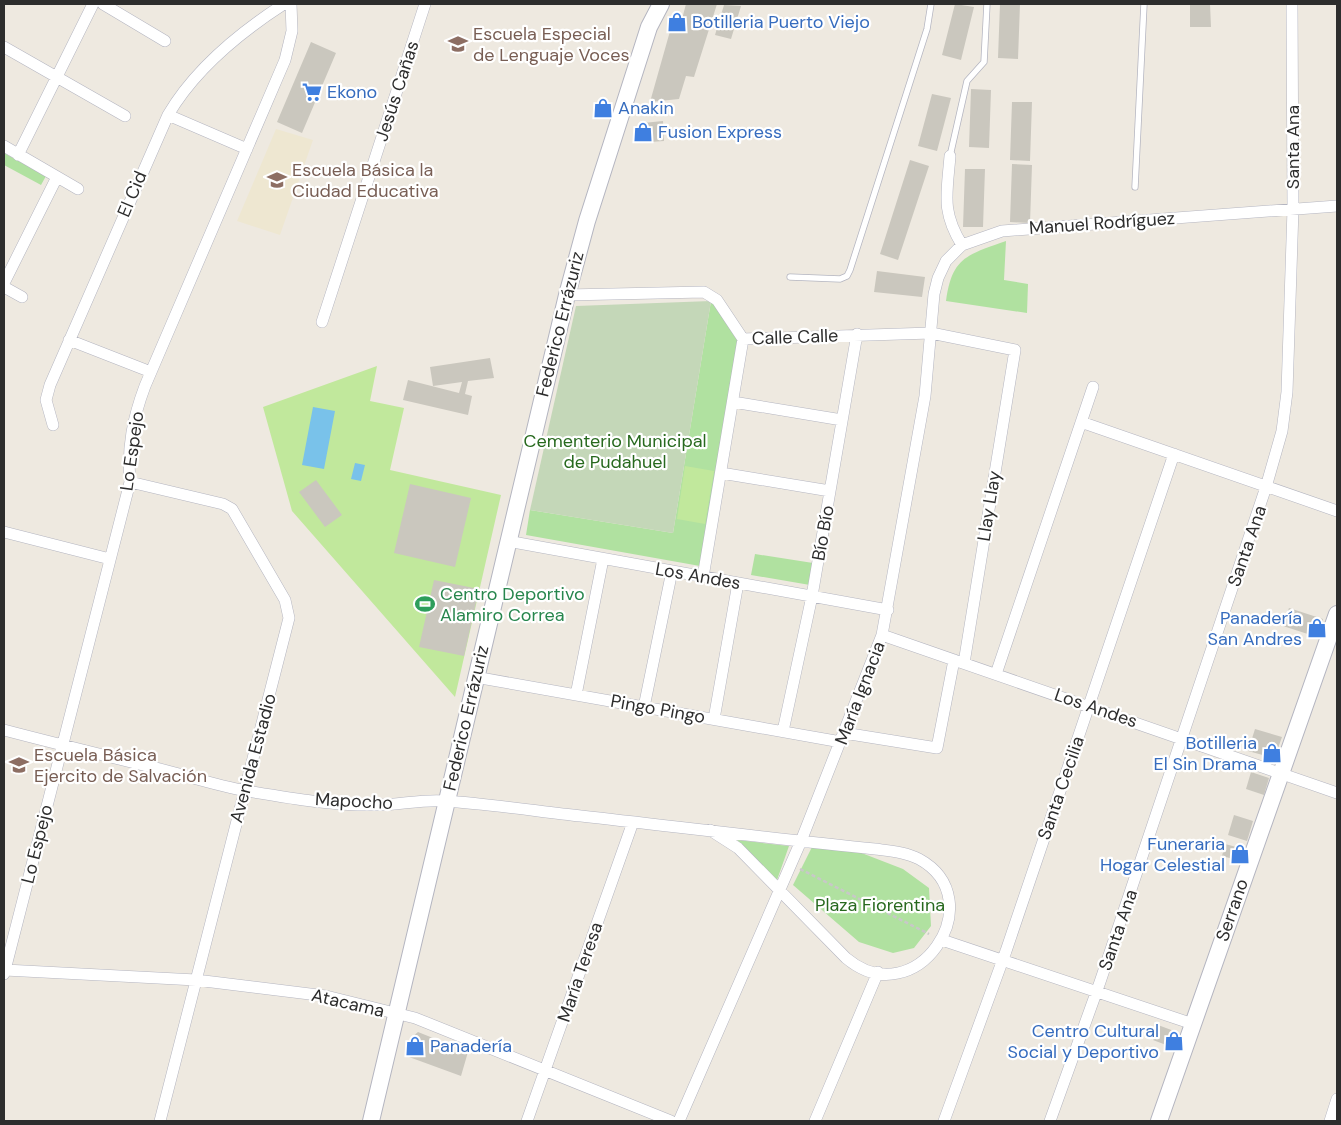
<svg xmlns="http://www.w3.org/2000/svg" width="1341" height="1125" viewBox="0 0 1341 1125" font-family="'DM Sans',sans-serif">
<rect width="100%" height="100%" fill="#eee9e0"/>
<path fill="#eee7d1" d="M 276,129 L 313,140 L 280,235 L 237,221 Z"/>
<path fill="#b0e1a0" d="M 4,153 L 46,176 L 41,185 L 4,165 Z
M 1006,241 L 1004,280 L 1028,284 L 1027,313 L 946,301 C 952,257 967,255 1006,241 Z
M 711,301 L 739,336 L 700,566 L 526,535 L 530,510 L 673,533 Z
M 755,554 L 813,563 L 810,585 L 751,575 Z
M 737,840 L 789,846 L 777,880 Z
M 812,847 L 859,852 L 903,869 L 929,888 L 931,926 L 914,948 L 893,953 L 859,942 L 793,885 Z"/>
<path fill="#c4d7b8" d="M 711,301 L 673,533 L 530,510 L 576,306 Z"/>
<path fill="#c1e89c" d="M 377,366 L 370,401 L 404,408 L 390,470 L 501,495 L 455,697 L 292,511 L 263,407 Z
M 685,466 L 714,471 L 705,524 L 677,519 Z"/>
<path fill="#79c2ea" d="M 313,407 L 335,411 L 324,469 L 302,465 Z
M 355,463 L 365,465 L 361,481 L 351,479 Z"/>
<path fill="#cac7be" d="M 686,4 L 717,4 L 694,77 L 686,76 L 679,99 L 650,102 L 674,17 L 682,19 Z
M 955,4 L 974,7 L 961,60 L 942,55 Z
M 1000,4 L 1020,4 L 1018,59 L 998,58 Z
M 1190,4 L 1210,4 L 1211,27 L 1190,27 Z
M 724,5 L 741,6 L 731,39 L 715,35 Z
M 311,42 L 336,53 L 302,133 L 277,122 Z
M 971,89 L 991,90 L 989,148 L 969,147 Z
M 932,94 L 951,98 L 937,151 L 918,146 Z
M 1012,102 L 1032,102 L 1030,161 L 1010,160 Z
M 600,104 L 609,107 L 605,119 L 596,115 Z
M 663,121 L 664,141 L 636,143 L 643,123 Z
M 910,160 L 929,166 L 898,260 L 880,254 Z
M 1012,164 L 1032,165 L 1030,223 L 1010,222 Z
M 965,169 L 985,169 L 983,227 L 963,227 Z
M 877,271 L 925,277 L 922,297 L 874,292 Z
M 490,358 L 494,378 L 468,381 L 465,394 L 472,396 L 468,415 L 403,400 L 408,380 L 459,393 L 462,382 L 433,386 L 430,367 Z
M 316,480 L 342,515 L 325,527 L 299,492 Z
M 410,484 L 471,498 L 455,567 L 394,553 Z
M 434,580 L 479,589 L 464,656 L 419,647 Z
M 1289,608 L 1323,619 L 1317,637 L 1283,626 Z
M 1255,729 L 1282,737 L 1276,754 L 1270,757 L 1248,751 Z
M 1251,772 L 1269,778 L 1264,795 L 1246,789 Z
M 1234,815 L 1253,821 L 1247,841 L 1228,835 Z
M 1225,844 L 1244,849 L 1241,861 L 1222,856 Z
M 1158,1025 L 1174,1031 L 1178,1037 L 1174,1048 L 1153,1040 Z
M 418,1032 L 468,1052 L 461,1076 L 409,1057 L 412,1037 Z"/>
<g fill="none" stroke-linecap="round" stroke-linejoin="round">
<defs>
<path id="lane" d="M 950,156 L 967,81 L 984,62 L 987,4
M 1135,187 L 1144,4
M 790,277 L 840,279 L 847,276 L 850,270 L 927,29 L 931,4"/>
<path id="street" d="M 103,4 L 165,41
M 4,47 L 125,116
M 168,115 L 247,149
M 4,146 L 78,189
M 18,155 L 93,4
M 950,156 C 947,194 941,211 962,245
M 4,283 L 57,177
M 4,287 L 22,297
M 567,295 L 704,292 L 717,300 L 743,339
M 322,322 L 425,4
M 743,339 L 931,333 L 1015,350 L 964,663
M 69,340 L 151,372
M 733,402 L 842,420
M 1081,422 L 1337,511
M 53,425 L 46,400 L 50,385 L 168,115 C 195,69 239,33 284,4
M 721,473 L 830,491
M 130,482 L 223,504 L 232,509 L 285,600 L 289,618 L 160,1121
M 4,532 L 110,559
M 507,541 L 888,610
M 703,577 L 743,339
M 882,635 L 1337,793
M 996,674 L 1093,387
M 475,677 L 841,742
M 576,695 L 603,559
M 644,707 L 672,571
M 714,719 L 738,583
M 4,730 C 57,744 111,757 164,770 C 191,777 219,786 247,791 C 289,798 334,806 377,805 C 400,805 422,799 445,801 C 490,804 536,811 581,816 C 679,827 777,839 875,849 C 890,851 906,852 919,859 C 994,900 916,1017 846,958 L 738,848 L 710,830
M 783,731 L 812,596 L 857,334
M 844,733 L 937,748 L 954,660
M 942,940 L 1193,1024
M 5,970 L 196,980 L 326,996 L 415,1018 L 671,1121
M 4,974 L 130,482 C 127,447 133,418 145,386 L 285,60 L 292,31 L 291,4
M 527,1121 L 633,822
M 679,1121 L 801,841 L 882,635 L 925,396 L 934,294 L 938,278 L 946,261 L 962,245 L 1002,231 L 1337,206
M 815,1121 L 878,972
M 944,1121 L 1006,951 L 1174,454
M 1050,1121 L 1100,982 L 1266,487 L 1282,431 L 1287,392 L 1293,209 L 1292,4
M 1330,1121 L 1337,1099"/>
<path id="secondary" d="M 371,1121 L 567,295 L 587,221 L 649,27 L 661,4
M 1159,1121 L 1337,614"/>
</defs>
<use href="#lane" stroke="#b4b5c0" stroke-width="7"/>
<use href="#street" stroke="#b4b5c0" stroke-width="12"/>
<use href="#secondary" stroke="#b4b5c0" stroke-width="18"/>
<path stroke="#c8c8c8" stroke-width="2.5" stroke-dasharray="4 2.5" stroke-linecap="butt" d="M 800,869 L 929,934"/>
<use href="#lane" stroke="#fff" stroke-width="5.5"/>
<use href="#street" stroke="#fff" stroke-width="11"/>
<use href="#secondary" stroke="#fff" stroke-width="16"/>
</g>
<defs>
<symbol id="shop-bare" viewBox="-9 -9 18 18"><path d="M-5-2.5h2.3a2.7 3.5 0 0 1 5.4 0H5L5.5 6h-11ZM-1.5-2.5h3a1.5 2.3 0 0 0-3 0Z" fill="#3f7fe0" stroke="#fff" stroke-width="2.5" paint-order="stroke"/></symbol>
<symbol id="school-bare" viewBox="-9 -9 18 18"><path d="M0-5L7-2L0 1L-7-2ZM-4 1L0 2.5L4 1V4Q0 6-4 4Z" fill="#8d6e63" stroke="#fff" stroke-width="2.5" paint-order="stroke"/></symbol>
<symbol id="supermarket-bare" viewBox="-9 -9 18 18"><path d="M-6-5.5h2.5l.6 2H6L4.5 2H-2.5L-4.4-4H-6ZM-1.5 3.2a1.3 1.3 0 1 0 .1 0ZM3 3.2a1.3 1.3 0 1 0 .1 0Z" fill="#3f7fe0" stroke="#fff" stroke-width="2.5" paint-order="stroke"/></symbol>
<symbol id="stadium-bare" viewBox="-9 -9 18 18"><path d="M0-5a6.5 5 0 1 0 0 10a6.5 5 0 1 0 0-10ZM-3.5-1.8h7v3.6h-7Z" fill="#2e9e5b" stroke="#fff" stroke-width="2.5" paint-order="stroke"/></symbol>
</defs>
<g fill-rule="evenodd">
<use href="#shop-bare" x="663" y="8" width="28" height="28"/>
<use href="#school-bare" x="444" y="30" width="28" height="28"/>
<use href="#supermarket-bare" x="298" y="78" width="28" height="28"/>
<use href="#shop-bare" x="589" y="94" width="28" height="28"/>
<use href="#shop-bare" x="629" y="118" width="28" height="28"/>
<use href="#school-bare" x="263" y="166" width="28" height="28"/>
<use href="#stadium-bare" x="411" y="590" width="28" height="28"/>
<use href="#shop-bare" x="1303" y="614" width="28" height="28"/>
<use href="#shop-bare" x="1258" y="739" width="28" height="28"/>
<use href="#school-bare" x="5" y="751" width="28" height="28"/>
<use href="#shop-bare" x="1226" y="840" width="28" height="28"/>
<use href="#shop-bare" x="1160" y="1027" width="28" height="28"/>
<use href="#shop-bare" x="401" y="1032" width="28" height="28"/>
</g>
<g text-anchor="middle" dominant-baseline="central" stroke-width="4.5" stroke-linejoin="round" paint-order="stroke">
<g font-size="18" fill="#366cbe" stroke="#fff" text-anchor="start">
<text x="692" y="22">Botilleria Puerto Viejo</text>
<text x="327" y="92">Ekono</text>
<text x="618" y="108">Anakin</text>
<text x="658" y="132">Fusion Express</text>
<text x="1302" y="618" text-anchor="end">Panadería<tspan x="1302" dy="21">San Andres</tspan></text>
<text x="1257" y="743" text-anchor="end">Botilleria<tspan x="1257" dy="21">El Sin Drama</tspan></text>
<text x="1225" y="844" text-anchor="end">Funeraria<tspan x="1225" dy="21">Hogar Celestial</tspan></text>
<text x="1159" y="1031" text-anchor="end">Centro Cultural<tspan x="1159" dy="21">Social y Deportivo</tspan></text>
<text x="430" y="1046">Panadería</text>
</g>
<g font-size="18" fill="#785e54" stroke="#fff" text-anchor="start">
<text x="473" y="34">Escuela Especial<tspan x="473" dy="21">de Lenguaje Voces</tspan></text>
<text x="292" y="170">Escuela Básica la<tspan x="292" dy="21">Ciudad Educativa</tspan></text>
<text x="34" y="755">Escuela Básica<tspan x="34" dy="21">Ejercito de Salvación</tspan></text>
</g>
<g font-size="18" fill="#2d2d2d" stroke="#fff">
<text transform="translate(397 91) rotate(-72)">Jesús Cañas</text>
<text transform="translate(1293 147) rotate(-90)">Santa Ana</text>
<text transform="translate(132 194) rotate(-67)">El Cid</text>
<text transform="translate(1102 223) rotate(-4)">Manuel Rodríguez</text>
<text transform="translate(560 324) rotate(-76)">Federico Errázuriz</text>
<text transform="translate(795 337) rotate(-2)">Calle Calle</text>
<text transform="translate(132 451) rotate(-82)">Lo Espejo</text>
<text transform="translate(989 506) rotate(-81)">Llay Llay</text>
<text transform="translate(823 533) rotate(-80)">Bío Bío</text>
<text transform="translate(1247 546) rotate(-71)">Santa Ana</text>
<text transform="translate(698 576) rotate(10)">Los Andes</text>
<text transform="translate(860 693) rotate(-69)">María Ignacia</text>
<text transform="translate(1096 708) rotate(19)">Los Andes</text>
<text transform="translate(658 709) rotate(10)">Pingo Pingo</text>
<text transform="translate(466 718) rotate(-77)">Federico Errázuriz</text>
<text transform="translate(253 758) rotate(-75)">Avenida Estadio</text>
<text transform="translate(1061 788) rotate(-71)">Santa Cecilia</text>
<text transform="translate(354 801) rotate(3)">Mapocho</text>
<text transform="translate(37 844) rotate(-76)">Lo Espejo</text>
<text transform="translate(1232 910) rotate(-71)">Serrano</text>
<text transform="translate(1118 930) rotate(-71)">Santa Ana</text>
<text transform="translate(580 972) rotate(-71)">María Teresa</text>
<text transform="translate(348 1003) rotate(13)">Atacama</text>
</g>
<g font-size="18" fill="#27691e" stroke="#fff">
<text x="615" y="441">Cementerio Municipal<tspan x="615" dy="21">de Pudahuel</tspan></text>
<text x="880" y="905">Plaza Fiorentina</text>
</g>
<g font-size="18" fill="#27864d" stroke="#fff" text-anchor="start">
<text x="440" y="594">Centro Deportivo<tspan x="440" dy="21">Alamiro Correa</tspan></text>
</g>
</g>
<rect width="1341" height="1125" fill="none" stroke="#2d2d2d" stroke-width="10"/>
</svg>
